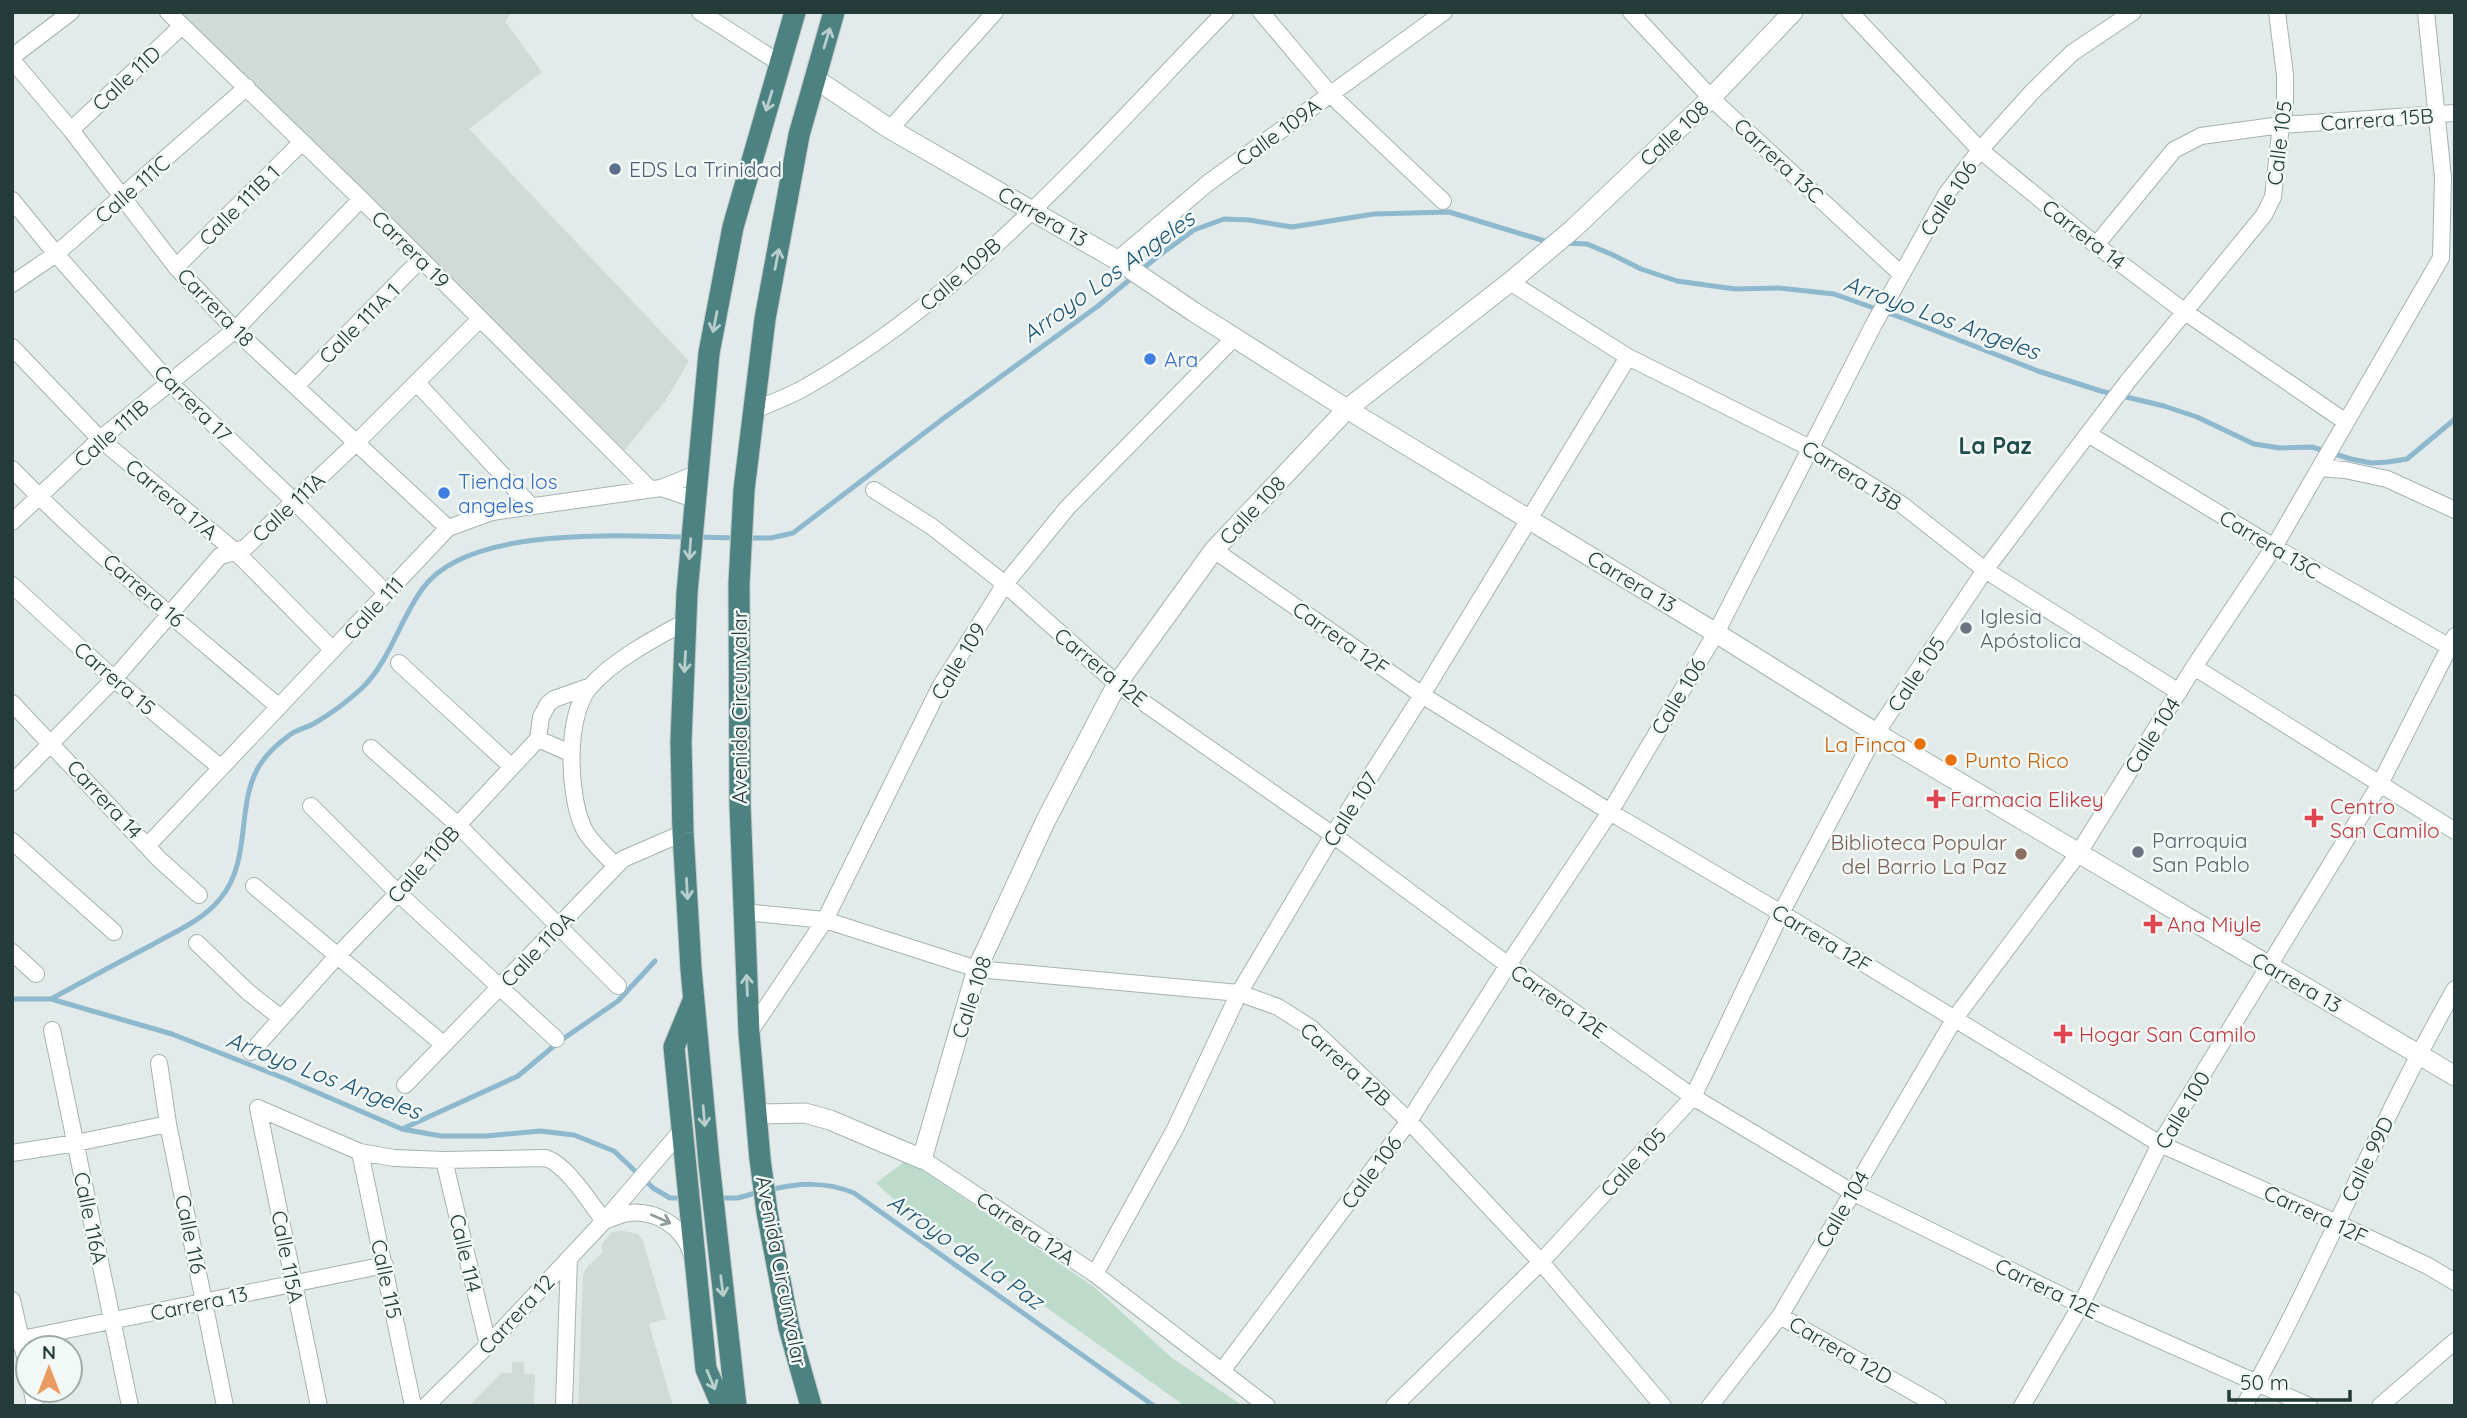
<svg xmlns="http://www.w3.org/2000/svg" width="2467" height="1418" viewBox="0 0 2467 1418" font-family="Quicksand,sans-serif">
<rect width="100%" height="100%" fill="#e2ebe9"/>
<path fill="#d0dbd8" d="M 179,12 L 513,12 L 505,21 L 542,72 L 469,129 L 689,361 L 666,400 L 623,452 Z
M 624,1231 L 638,1234 L 643,1241 L 666,1319 L 649,1324 L 673,1406 L 578,1406 L 583,1274 L 587,1267 L 602,1253 L 602,1244 L 612,1232 Z
M 512,1362 L 524,1362 L 524,1374 L 535,1374 L 534,1406 L 469,1406 L 501,1373 L 512,1373 Z"/>
<path fill="#bcdbca" d="M 904,1162 L 915,1165 L 1094,1287 L 1172,1358 L 1243,1406 L 1185,1406 L 896,1201 L 876,1183 Z"/>
<g fill="none" stroke-linecap="round" stroke-linejoin="round">
<path stroke="#8db8ce" stroke-width="5" d="M 1565,243 L 1587,244 L 1611,254 L 1641,269 L 1677,281 L 1735,289 L 1779,288 L 1834,294 L 1905,319 L 2038,371 L 2101,391 L 2164,406 L 2197,417 L 2254,444 L 2280,448 L 2312,447 L 2351,459 L 2371,463 L 2388,462 L 2407,459 L 2455,419
M 696,537 L 735,538
M 745,538 L 771,538 L 793,533 L 944,418 L 1098,306 L 1157,257 L 1194,230 L 1224,219 L 1249,220 L 1292,227 L 1374,214 L 1449,212 L 1548,242
M 12,999 L 51,999 L 172,1034 L 286,1079 L 402,1129 L 441,1136 L 486,1136 L 540,1131 L 574,1135 L 614,1151 L 653,1188 L 670,1198 L 683,1198
M 51,999 C 84,981 117,963 150,946 C 174,932 202,921 220,899 C 252,861 236,806 258,768 C 265,755 280,742 291,734 C 299,729 308,727 315,723 C 332,713 348,701 362,688 C 390,661 400,619 423,588 C 468,526 617,536 686,537
M 402,1129 L 518,1076 L 560,1041 L 618,1001 L 655,961
M 769,1190 C 798,1183 825,1181 854,1193 L 1154,1406
M 717,1198 L 738,1198 L 759,1192"/>
<defs>
<path id="minor" d="M 168,12 L 361,199 L 650,489
M 700,12 L 781,64
M 1261,12 L 1330,94 L 1443,201
M 1631,12 L 1711,98 L 1901,274
M 1850,12 L 1980,150 L 2096,245 L 2185,312 L 2346,422
M 12,57 L 71,12
M 12,60 L 71,130 L 176,267 L 235,330 L 448,528
M 890,129 L 995,12
M 71,130 L 182,26
M 12,200 L 56,254 L 170,383 L 294,501 L 387,594
M 2096,245 L 2174,150 L 2201,136 L 2281,125 L 2455,113
M 1117,260 L 1208,183 L 1444,12
M 176,267 L 301,143
M 1510,282 L 1628,357 L 1810,448 L 1901,504 L 1985,570 L 2179,692
M 12,284 L 56,254 L 247,87
M 12,347 L 100,439 L 236,552 L 333,650
M 417,383 L 531,506
M 296,386 L 421,259
M 755,410 C 771,403 788,397 804,388 C 968,295 1095,146 1225,12
M 2088,434 L 2274,547 L 2455,650
M 2320,468 L 2345,470 L 2387,479 L 2455,510
M 12,469 C 95,555 189,630 279,707
M 661,488 L 694,499
M 874,490 L 931,526 L 1005,584 L 1117,684 L 1333,835 L 1508,965 L 1693,1097 L 1852,1192 L 2081,1305 L 2309,1406
M 12,522 L 100,439 L 235,330 L 361,199
M 1214,550 L 1422,695 L 1610,812 L 1781,913 L 2160,1144 L 2337,1223 L 2428,1266 L 2455,1282
M 12,585 L 114,679 L 221,768
M 399,663 L 512,767
M 2194,667 L 2455,831
M 12,703 L 160,860 L 199,895
M 538,739 L 570,753
M 371,748 L 458,825 L 618,986
M 12,783 L 114,679 L 220,556 L 236,552 L 246,547 L 357,442 L 480,319
M 311,806 L 398,893 L 556,1039
M 12,841 L 114,932
M 148,845 L 448,528 L 492,512 L 661,488 L 696,474
M 616,866 C 606,855 591,843 584,829 C 568,796 565,718 589,688 C 613,660 655,638 687,621
M 254,886 L 443,1044
M 744,912 L 825,920 L 977,969 L 1239,993 L 1278,1007 L 1311,1028 L 1409,1121 L 1541,1262 L 1663,1406
M 197,943 L 248,992 L 281,1018
M 12,952 L 36,974
M 52,1030 L 130,1406
M 749,1033 L 825,920 L 940,687 L 1005,584 L 1068,507 L 1234,338
M 251,1052 L 338,955 L 398,893 L 458,825 L 538,739 L 541,717 L 548,704 L 554,699 L 591,686
M 159,1063 L 168,1124 L 225,1406
M 405,1085 L 623,859 L 683,833
M 258,1108 L 360,1152 L 394,1158 L 444,1160 L 546,1158 C 568,1166 590,1203 604,1221
M 258,1108 L 319,1406
M 360,1152 L 413,1406
M 12,1153 L 76,1143 L 168,1124
M 922,1159 L 1095,1274 L 1267,1406
M 444,1160 L 488,1345
M 607,1220 C 613,1218 621,1214 628,1213 C 656,1210 682,1226 691,1252
M 1095,1274 L 1175,1129 L 1239,993 L 1333,835 L 1422,695 L 1628,357
M 12,1300 L 28,1370
M 1780,1316 L 1938,1406
M 12,1341 L 385,1265
M 1222,1371 L 1409,1121 L 1508,965 L 1610,812 L 1716,633 L 1874,324 L 1947,193 L 1980,150 L 2032,92 L 2072,53 L 2133,12
M 32,1390 L 35,1406
M 426,1406 L 488,1345 L 604,1221 L 682,1130
M 564,1406 L 569,1258
M 1394,1406 L 1541,1262 L 1693,1097 L 1781,913 L 1876,733 L 1985,570 L 2128,381 L 2264,215 L 2273,197 L 2281,125 L 2285,107 L 2285,75 L 2277,12
M 1710,1406 L 1780,1316 L 1955,1018 L 2078,854 L 2194,667 L 2274,547 L 2441,258 L 2443,177 L 2426,12
M 2022,1406 L 2081,1305 L 2160,1144 L 2380,784 L 2455,636
M 2244,1406 C 2321,1270 2377,1124 2455,989
M 2380,1406 L 2455,1341"/>
<path id="tertiary" d="M 814,78 L 890,129 L 1117,260 L 1194,312 L 1347,409 L 1716,633 L 1876,733 L 2455,1076
M 756,1114 L 805,1113 L 830,1120 L 922,1159 L 977,969 L 1046,820 L 1117,684 L 1214,550 L 1347,409 L 1510,282 L 1573,229 L 1711,98 L 1793,12"/>
<path id="trunk" d="M 693,1001 L 674,1047 L 706,1369 L 722,1406
M 736,1406 L 709,1163 L 691,969 L 683,833 L 681,741 L 687,593 L 709,353 L 733,227 L 795,12
M 811,1406 L 789,1328 L 767,1212 L 760,1159 L 749,1033 L 740,805 L 739,584 L 744,490 L 765,319 L 799,135 L 834,12"/>
</defs>
<use href="#minor" stroke="#a5b3b1" stroke-width="18"/>
<use href="#tertiary" stroke="#a5b3b1" stroke-width="21"/>
<use href="#trunk" stroke="#c1c8c8" stroke-width="23"/>
<use href="#minor" stroke="#fff" stroke-width="16"/>
<use href="#tertiary" stroke="#fff" stroke-width="19"/>
<use href="#trunk" stroke="#4c8280" stroke-width="21"/>
</g>
<defs><path id="oneway-shaft" d="M-6 0H5M1.5-3L5.5 0L1.5 3" fill="none" stroke-width="1.6" stroke-linecap="round" stroke-linejoin="round" transform="scale(1.75)"/></defs>
<g stroke="#b8cfcd">
<use href="#oneway-shaft" transform="translate(827 38) rotate(-73)"/>
<use href="#oneway-shaft" transform="translate(769 101) rotate(107)"/>
<use href="#oneway-shaft" transform="translate(777 259) rotate(-79)"/>
<use href="#oneway-shaft" transform="translate(715 322) rotate(101)"/>
<use href="#oneway-shaft" transform="translate(690 549) rotate(94)"/>
<use href="#oneway-shaft" transform="translate(685 662) rotate(93)"/>
<use href="#oneway-shaft" transform="translate(687 889) rotate(87)"/>
<use href="#oneway-shaft" transform="translate(747 985) rotate(-92)"/>
<use href="#oneway-shaft" transform="translate(704 1116) rotate(85)"/>
<use href="#oneway-shaft" transform="translate(722 1286) rotate(83)"/>
<use href="#oneway-shaft" transform="translate(711 1380) rotate(67)"/>
</g>
<use stroke="#919d9c" href="#oneway-shaft" transform="translate(661 1219) rotate(24)"/>
<circle fill="#5c6f8a" stroke="#f2f8f6" stroke-width="2.5" cx="615" cy="169" r="7"/>
<g fill="#3f7fe0" stroke="#f2f8f6" stroke-width="2.5">
<circle cx="1150" cy="359" r="7"/>
<circle cx="444" cy="493" r="7"/>
</g>
<g fill="#6b7280" stroke="#f2f8f6" stroke-width="2.5">
<circle cx="1966" cy="628" r="7"/>
<circle cx="2138" cy="852" r="7"/>
</g>
<g fill="#e8710a" stroke="#f2f8f6" stroke-width="2.5">
<circle cx="1920" cy="744" r="7"/>
<circle cx="1951" cy="760" r="7"/>
</g>
<g fill="#e0444e" stroke="#f2f8f6" stroke-width="2.5">
<path d="M1932.5 788.5h7v7h7v7h-7v7h-7v-7h-7v-7h7z"/>
<path d="M2310.5 807.5h7v7h7v7h-7v7h-7v-7h-7v-7h7z"/>
<path d="M2149.5 913.5h7v7h7v7h-7v7h-7v-7h-7v-7h7z"/>
<path d="M2059.5 1023.5h7v7h7v7h-7v7h-7v-7h-7v-7h7z"/>
</g>
<circle fill="#8d6e63" stroke="#f2f8f6" stroke-width="2.5" cx="2021" cy="854" r="7"/>
<g text-anchor="middle" dominant-baseline="central" stroke-width="5" stroke-linejoin="round" paint-order="stroke">
<g font-size="21" fill="#233b39" stroke="#f2f8f6">
<text transform="translate(126 78) rotate(-43)">Calle 11D</text>
<text transform="translate(2377 119) rotate(-4)">Carrera 15B</text>
<text transform="translate(1278 132) rotate(-36)">Calle 109A</text>
<text transform="translate(1674 133) rotate(-43)">Calle 108</text>
<text transform="translate(2279 143) rotate(-83)">Calle 105</text>
<text transform="translate(1779 160) rotate(43)">Carrera 13C</text>
<text transform="translate(132 189) rotate(-41)">Calle 111C</text>
<text transform="translate(1948 198) rotate(-57)">Calle 106</text>
<text transform="translate(239 205) rotate(-45)">Calle 111B 1</text>
<text transform="translate(1043 216) rotate(30)">Carrera 13</text>
<text transform="translate(2084 234) rotate(38)">Carrera 14</text>
<text transform="translate(411 249) rotate(45)">Carrera 19</text>
<text transform="translate(960 274) rotate(-41)">Calle 109B</text>
<text transform="translate(216 307) rotate(46)">Carrera 18</text>
<text transform="translate(359 323) rotate(-45)">Calle 111A 1</text>
<text transform="translate(193 403) rotate(45)">Carrera 17</text>
<text transform="translate(111 433) rotate(-41)">Calle 111B</text>
<text transform="translate(1852 475) rotate(32)">Carrera 13B</text>
<text transform="translate(172 499) rotate(40)">Carrera 17A</text>
<text transform="translate(288 507) rotate(-43)">Calle 111A</text>
<text transform="translate(1252 510) rotate(-47)">Calle 108</text>
<text transform="translate(2270 544) rotate(31)">Carrera 13C</text>
<text transform="translate(1632 581) rotate(31)">Carrera 13</text>
<text transform="translate(144 590) rotate(41)">Carrera 16</text>
<text transform="translate(373 608) rotate(-47)">Calle 111</text>
<text transform="translate(1341 638) rotate(35)">Carrera 12F</text>
<text transform="translate(958 661) rotate(-59)">Calle 109</text>
<text transform="translate(1101 667) rotate(39)">Carrera 12E</text>
<text transform="translate(1916 674) rotate(-56)">Calle 105</text>
<text transform="translate(115 678) rotate(41)">Carrera 15</text>
<text transform="translate(1678 696) rotate(-59)">Calle 106</text>
<text transform="translate(739 707) rotate(-90)">Avenida Circunvalar</text>
<text transform="translate(2152 735) rotate(-58)">Calle 104</text>
<text transform="translate(105 799) rotate(47)">Carrera 14</text>
<text transform="translate(1350 809) rotate(-58)">Calle 107</text>
<text transform="translate(423 864) rotate(-48)">Calle 110B</text>
<text transform="translate(1822 938) rotate(31)">Carrera 12F</text>
<text transform="translate(537 949) rotate(-46)">Calle 110A</text>
<text transform="translate(2297 982) rotate(30)">Carrera 13</text>
<text transform="translate(971 997) rotate(-72)">Calle 108</text>
<text transform="translate(1559 1001) rotate(35)">Carrera 12E</text>
<text transform="translate(1346 1064) rotate(42)">Carrera 12B</text>
<text transform="translate(2182 1110) rotate(-59)">Calle 100</text>
<text transform="translate(2367 1159) rotate(-64)">Calle 99D</text>
<text transform="translate(1633 1162) rotate(-47)">Calle 105</text>
<text transform="translate(1371 1172) rotate(-53)">Calle 106</text>
<text transform="translate(1842 1209) rotate(-60)">Calle 104</text>
<text transform="translate(2316 1214) rotate(25)">Carrera 12F</text>
<text transform="translate(91 1218) rotate(78)">Calle 116A</text>
<text transform="translate(1026 1228) rotate(34)">Carrera 12A</text>
<text transform="translate(191 1234) rotate(78)">Calle 116</text>
<text transform="translate(466 1253) rotate(77)">Calle 114</text>
<text transform="translate(288 1257) rotate(79)">Calle 115A</text>
<text transform="translate(782 1271) rotate(79)">Avenida Circunvalar</text>
<text transform="translate(387 1279) rotate(78)">Calle 115</text>
<text transform="translate(2047 1288) rotate(26)">Carrera 12E</text>
<text transform="translate(199 1303) rotate(-12)">Carrera 13</text>
<text transform="translate(516 1314) rotate(-47)">Carrera 12</text>
<text transform="translate(1841 1350) rotate(30)">Carrera 12D</text>
</g>
<g font-size="21" fill="#4e5e75" stroke="#f2f8f6" text-anchor="start">
<text x="629" y="169">EDS La Trinidad</text>
</g>
<g font-size="21" fill="#366cbe" stroke="#f2f8f6" text-anchor="start">
<text x="1164" y="359">Ara</text>
<text x="458" y="481">Tienda los<tspan x="458" dy="24">angeles</tspan></text>
</g>
<g font-size="21" fill="#5b616d" stroke="#f2f8f6" text-anchor="start">
<text x="1980" y="616">Iglesia<tspan x="1980" dy="24">Apóstolica</tspan></text>
<text x="2152" y="840">Parroquia<tspan x="2152" dy="24">San Pablo</tspan></text>
</g>
<g font-size="21" fill="#c56008" stroke="#f2f8f6" text-anchor="end">
<text x="1906" y="744">La Finca</text>
<text x="1965" y="760" text-anchor="start">Punto Rico</text>
</g>
<g font-size="21" fill="#be3a42" stroke="#f2f8f6" text-anchor="start">
<text x="1950" y="799">Farmacia Elikey</text>
<text x="2330" y="806">Centro<tspan x="2330" dy="24">San Camilo</tspan></text>
<text x="2167" y="924">Ana Miyle</text>
<text x="2079" y="1034">Hogar San Camilo</text>
</g>
<g font-size="21" fill="#785e54" stroke="#f2f8f6" text-anchor="end">
<text x="2007" y="842">Biblioteca Popular<tspan x="2007" dy="24">del Barrio La Paz</tspan></text>
</g>
<g font-size="23" font-style="italic" fill="#205774" stroke="#f2f8f6">
<text transform="translate(1108 276) rotate(-36)">Arroyo Los Angeles</text>
<text transform="translate(1942 317) rotate(20)">Arroyo Los Angeles</text>
<text transform="translate(324 1075) rotate(21)">Arroyo Los Angeles</text>
<text transform="translate(966 1251) rotate(35)">Arroyo de La Paz</text>
</g>
<g font-size="23" font-weight="bold" fill="#204c4a" stroke="#f2f8f6">
<text x="1995" y="445">La Paz</text>
</g>
</g>
<rect width="2467" height="1418" fill="none" stroke="#233b39" stroke-width="28"/>
<g transform="translate(49 1369)"><circle r="33" fill="#f2f8f6" stroke="#9facaa" stroke-width="2"/>
<path d="M0-5L12 26L0 18L-12 26Z" fill="#ea9b61"/>
<text y="-10" font-size="19" font-weight="bold" text-anchor="middle" fill="#233b39">N</text>
</g>
<path d="M2229 1390v10h121v-10" fill="none" stroke="#233b39" stroke-width="3.5"/>
<text x="2240" y="1390" font-size="21" fill="#233b39" stroke="#f2f8f6" stroke-width="5" paint-order="stroke">50 m</text>
</svg>
